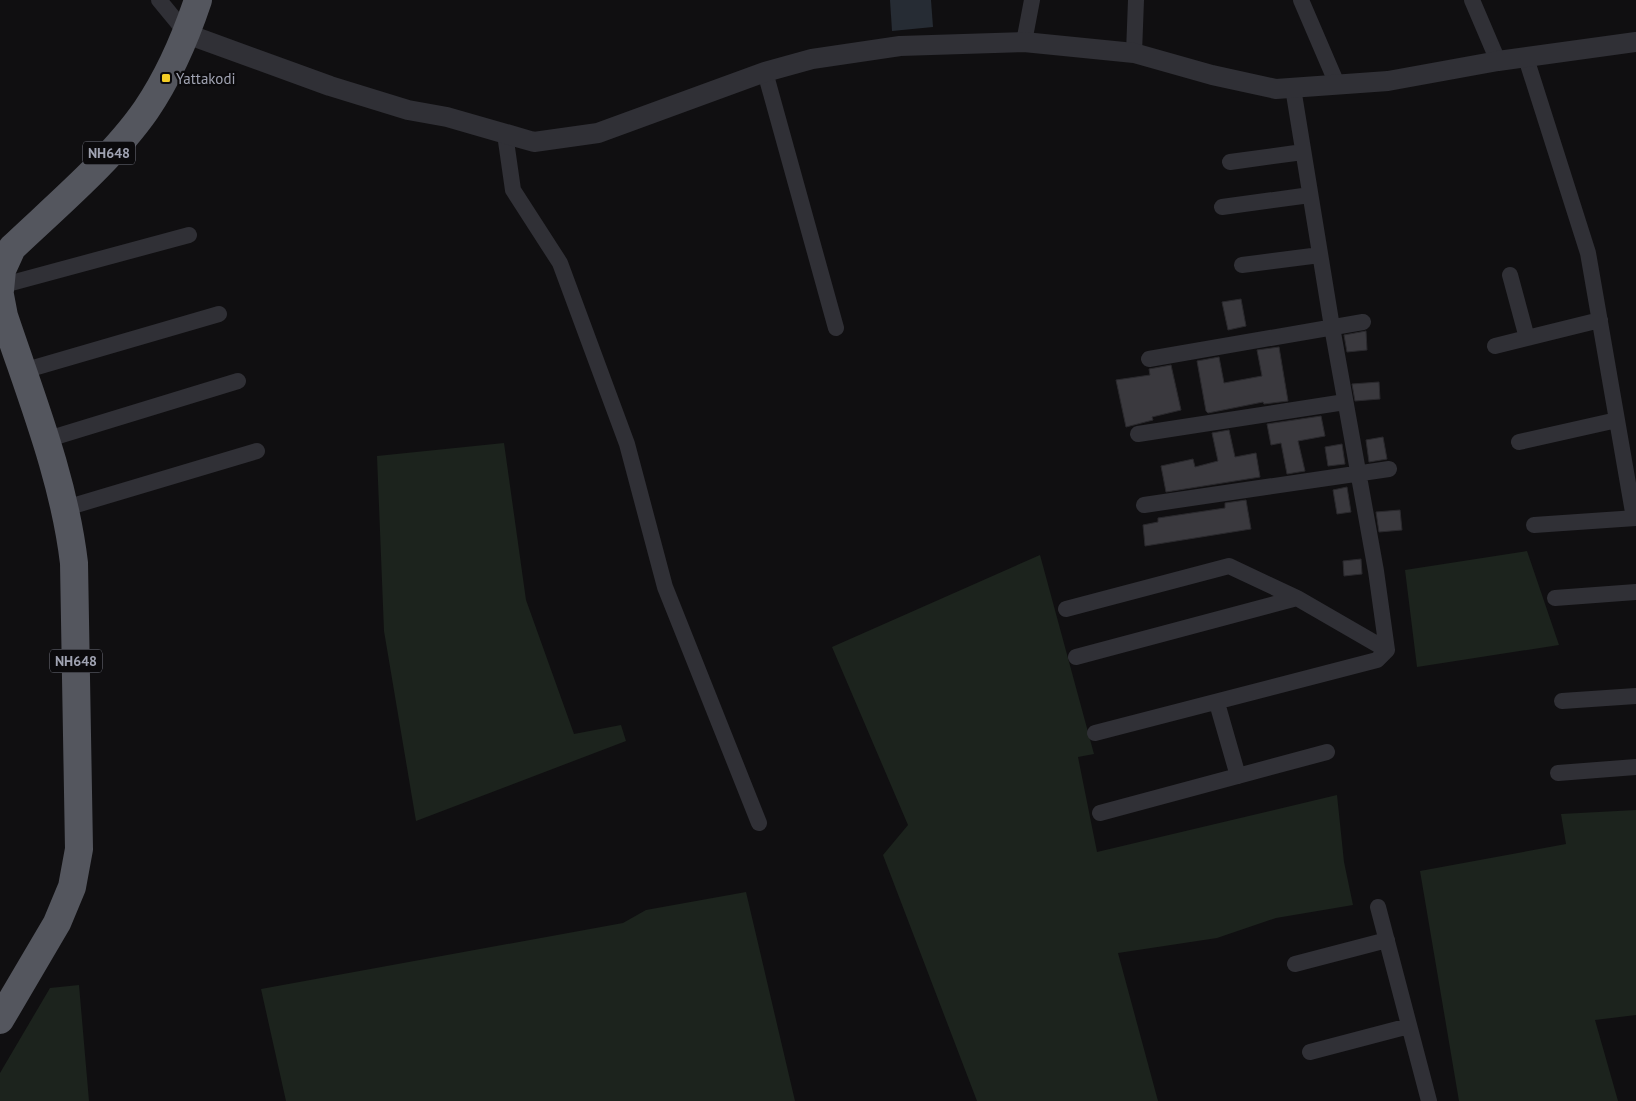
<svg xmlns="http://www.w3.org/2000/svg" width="1636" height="1101" viewBox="0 0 1636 1101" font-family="'PT Sans',sans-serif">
<rect width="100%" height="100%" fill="#100f11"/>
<path fill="#1c231d" d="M 504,443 L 526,600 L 574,734 L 621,725 L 626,741 L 416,821 L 384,631 L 377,456 Z
M 1527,551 L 1559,645 L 1417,667 L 1405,570 Z
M 1040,555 L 1094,754 L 1078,757 L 1097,852 L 1337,795 L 1344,862 L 1353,905 L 1276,918 L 1217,938 L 1118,953 L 1158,1101 L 977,1101 L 883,855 L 908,825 L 832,647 Z
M 1636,810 L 1636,1015 L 1595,1020 L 1618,1101 L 1459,1101 L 1420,871 L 1566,844 L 1561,814 Z
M 746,892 L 795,1101 L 286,1101 L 261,989 L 623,923 L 646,910 Z
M 79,985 L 89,1101 L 0,1101 L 0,1073 L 50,988 Z"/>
<path fill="#262c34" d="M 890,0 L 931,0 L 933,27 L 892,31 Z"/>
<path fill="#3a393e" stroke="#2a292d" d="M 1241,299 L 1246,326 L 1228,330 L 1222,302 Z
M 1366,331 L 1367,350 L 1347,352 L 1344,335 Z
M 1279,347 L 1288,401 L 1264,404 L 1263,402 L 1208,413 L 1206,411 L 1197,361 L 1219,357 L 1224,383 L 1262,376 L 1257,350 Z
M 1171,365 L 1181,410 L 1152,417 L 1153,420 L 1126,427 L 1116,380 L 1150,375 L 1149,369 Z
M 1379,382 L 1380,399 L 1355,401 L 1352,384 Z
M 1321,416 L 1325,436 L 1298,441 L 1305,471 L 1287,474 L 1281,443 L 1271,445 L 1267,424 Z
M 1229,430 L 1235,457 L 1256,453 L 1260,477 L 1166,492 L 1161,466 L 1193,459 L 1195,467 L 1218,461 L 1212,433 Z
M 1383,437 L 1387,459 L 1369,462 L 1366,440 Z
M 1342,444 L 1345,464 L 1328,466 L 1325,447 Z
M 1347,487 L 1351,512 L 1337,514 L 1333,490 Z
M 1246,500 L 1251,529 L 1145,546 L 1143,525 L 1158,522 L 1158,518 L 1225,508 L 1225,503 Z
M 1400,510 L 1402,530 L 1379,532 L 1376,512 Z
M 1361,559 L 1362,574 L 1344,576 L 1343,561 Z"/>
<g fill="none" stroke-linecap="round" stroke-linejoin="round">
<path stroke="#303036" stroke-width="16" d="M 159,0 L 187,34
M 1301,0 L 1337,84
M 1472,0 L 1498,61
M 1024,42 L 1032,0
M 1134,53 L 1136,0
M 1526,58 L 1588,253 L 1634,518
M 765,72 L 836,328
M 1293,88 L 1332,327 L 1376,571 L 1387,650
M 505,134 L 513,190 L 560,263 L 627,444 L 665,587 L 759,823
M 1230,162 L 1303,152
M 1222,207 L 1310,195
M 1242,265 L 1320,255
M 1510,275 L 1527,338
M 0,286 L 189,235
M 1495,346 L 1600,320
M 1149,359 L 1363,322
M 23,371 L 219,314
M 1138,434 L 1345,402
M 45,440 L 238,381
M 1519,442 L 1617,420
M 1144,505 L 1389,469
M 66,508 L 257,451
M 1534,525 L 1636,518
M 1555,598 L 1636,592
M 1066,609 L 1229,566 L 1297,598 L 1387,650
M 1076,657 L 1297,598
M 1562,701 L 1636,696
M 1217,703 L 1238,776
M 1095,733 L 1377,660 L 1387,650
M 1558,773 L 1636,767
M 1100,813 L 1327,752
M 1378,907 L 1429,1101
M 1295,964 L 1387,940
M 1310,1052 L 1409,1026"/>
<path stroke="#303036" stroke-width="20" d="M 187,34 L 330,86 L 408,110 L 447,117 L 534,142 L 598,133 L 765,72 L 812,59 L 900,46 L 1024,42 L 1134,53 L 1212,75 L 1276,89 L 1388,81 L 1498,61 L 1636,42"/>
<path stroke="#54565e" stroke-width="28" d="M 0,290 L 2,270 L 12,248 C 55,207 112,159 146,110 C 169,76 185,39 198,0
M 0,295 L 4,316 C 31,397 64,478 74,563 L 79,849 L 72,887 L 57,923 L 0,1020"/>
</g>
<rect fill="#f3cd25" stroke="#0b0a0c" stroke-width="2" x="161" y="73" width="10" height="10" rx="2.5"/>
<g text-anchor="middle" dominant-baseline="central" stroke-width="4.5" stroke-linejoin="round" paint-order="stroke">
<g fill="#0b0a0c" stroke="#737580" stroke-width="1">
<rect x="83" y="141.5" width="52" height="23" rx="4"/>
<rect x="50" y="649.5" width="52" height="23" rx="4"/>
</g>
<g font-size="14" font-weight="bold" fill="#a0a3b2">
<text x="109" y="153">NH648</text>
<text x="76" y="661">NH648</text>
</g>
<g font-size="15" fill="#a0a3b2" stroke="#0b0a0c" text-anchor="start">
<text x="176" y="78">Yattakodi</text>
</g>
</g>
</svg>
